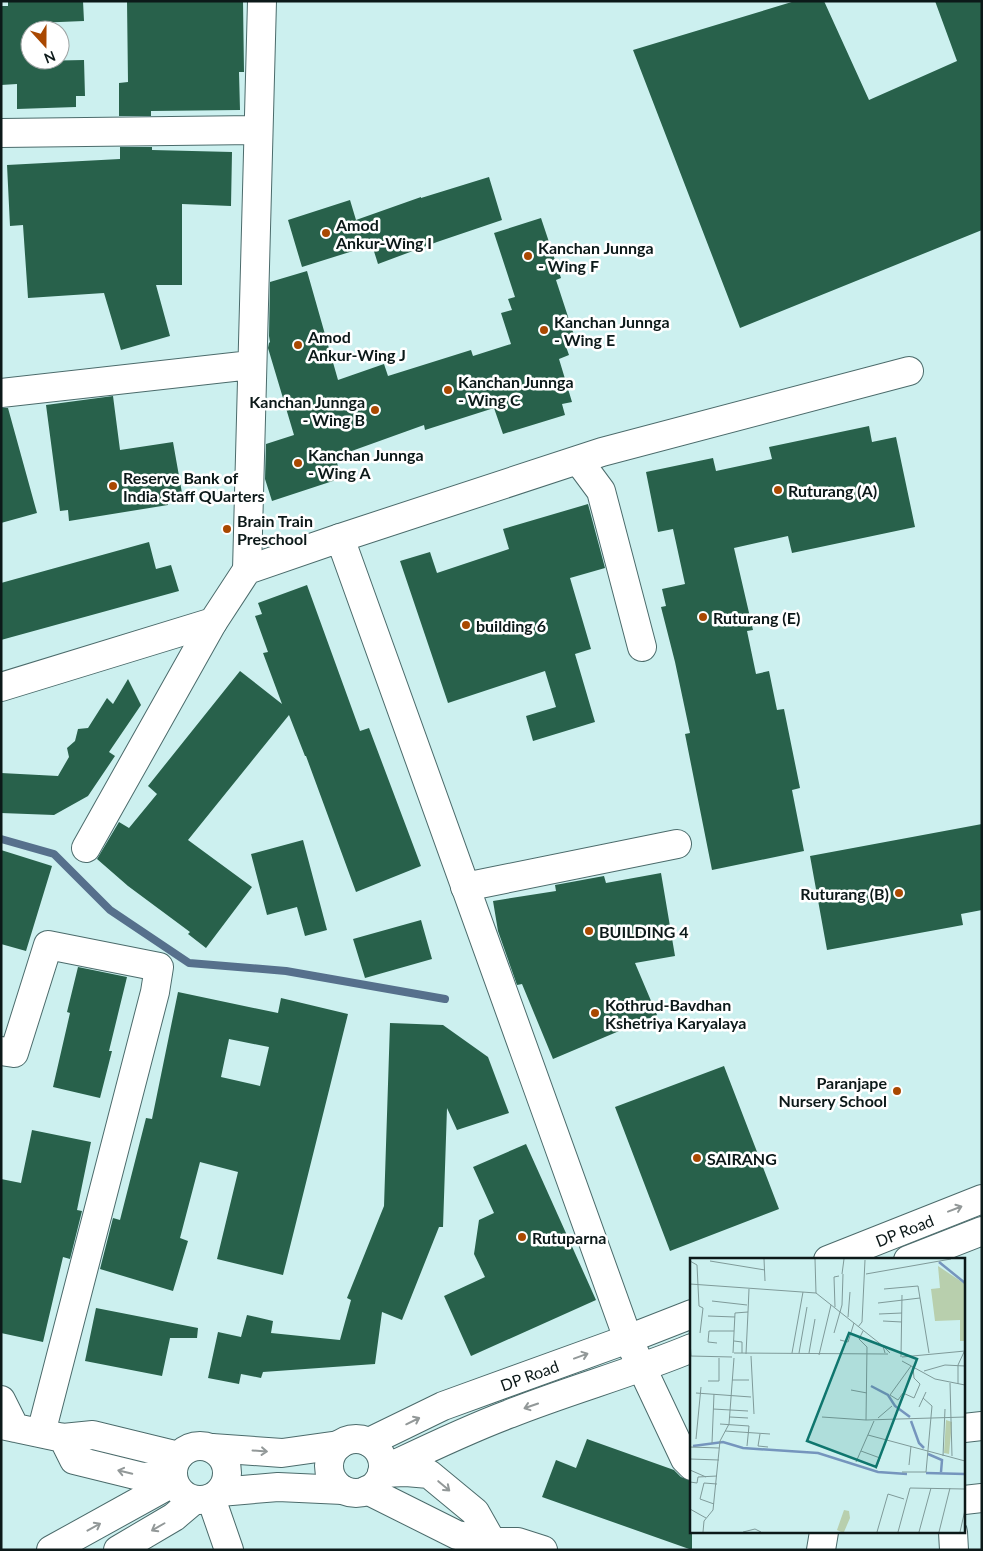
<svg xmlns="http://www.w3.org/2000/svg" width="983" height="1551" viewBox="0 0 983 1551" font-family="Lato,sans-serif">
<rect width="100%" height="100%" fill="#ccf0ef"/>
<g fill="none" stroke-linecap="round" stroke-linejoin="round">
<path stroke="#56708c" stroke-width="8" d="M 1,839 L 54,854 L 110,910 L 189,963 L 286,971 L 445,999"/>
</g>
<path fill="#28614b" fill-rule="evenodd" d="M 8,1 L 83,1 L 84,21 L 35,23 L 35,30 L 30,30 L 30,60 L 35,60 L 35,61 L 84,60 L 85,96 L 76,96 L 76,107 L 17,109 L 17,84 L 1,85 L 1,6 L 8,6 Z
M 127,1 L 243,1 L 244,72 L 239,72 L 240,110 L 151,111 L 151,116 L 119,116 L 119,83 L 128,82 Z
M 795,1 L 824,1 L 869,100 L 957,61 L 935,1 L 982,1 L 982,230 L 740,328 L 633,50 Z
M 120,147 L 152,147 L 152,150 L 232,152 L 231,206 L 182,204 L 182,285 L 156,285 L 170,336 L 121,350 L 104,293 L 28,298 L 23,225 L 10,226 L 7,165 L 120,159 Z
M 489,177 L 502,220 L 437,242 L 378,264 L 372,245 L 302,267 L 288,220 L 350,200 L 356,220 L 421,197 L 421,198 Z
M 541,218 L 561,278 L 556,280 L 575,338 L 564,341 L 569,355 L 559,359 L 572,402 L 562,404 L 565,415 L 503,434 L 494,408 L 425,430 L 424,425 L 335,457 L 342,478 L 272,501 L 265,479 L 266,444 L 294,435 L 268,348 L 269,343 L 270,342 L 269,336 L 270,282 L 307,271 L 338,380 L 384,364 L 388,376 L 471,350 L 473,356 L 511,344 L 501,313 L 512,310 L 508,299 L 515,297 L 494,233 Z
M 113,396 L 120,450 L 173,442 L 182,493 L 166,495 L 168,505 L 69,521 L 68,510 L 60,511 L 46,405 Z
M 1,408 L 8,408 L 37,513 L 1,523 Z
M 869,426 L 872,442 L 896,437 L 915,527 L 792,553 L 788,536 L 734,548 L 753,630 L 747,631 L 756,674 L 769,671 L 777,710 L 784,709 L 800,788 L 792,790 L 804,851 L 712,870 L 685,734 L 690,733 L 675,662 L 661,607 L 666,606 L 662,589 L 685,584 L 673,529 L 658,532 L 646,472 L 713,458 L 716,471 L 772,459 L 769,447 Z
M 588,504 L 605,568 L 570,578 L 591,649 L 575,654 L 595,722 L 533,741 L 526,716 L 556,707 L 545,671 L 448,703 L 400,561 L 430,552 L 437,573 L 509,549 L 503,529 Z
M 149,542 L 156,569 L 171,565 L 179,591 L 1,640 L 1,583 Z
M 307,585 L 360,731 L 369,728 L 421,866 L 356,892 L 306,756 L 305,756 L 289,715 L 188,840 L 252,887 L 206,948 L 188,934 L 190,932 L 128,886 L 97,859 L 119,822 L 129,828 L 157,794 L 148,786 L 240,671 L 282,704 L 263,653 L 268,652 L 255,616 L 262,614 L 258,603 Z
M 128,679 L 141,705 L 109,752 L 115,756 L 88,796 L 54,815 L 1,813 L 1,773 L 58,776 L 69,757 L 67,748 L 75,741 L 78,729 L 88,728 L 107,698 L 113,704 Z
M 982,824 L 982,910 L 961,914 L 963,925 L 827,950 L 810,856 Z
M 303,840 L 327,930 L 305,936 L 297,907 L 267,915 L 251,854 Z
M 1,850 L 52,866 L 26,951 L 1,944 Z
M 661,873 L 675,956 L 635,963 L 657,1015 L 553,1059 L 522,984 L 517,985 L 498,931 L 493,901 L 556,891 L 555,885 L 604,876 L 606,883 Z
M 421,920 L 432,959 L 365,978 L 353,939 Z
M 78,967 L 127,977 L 109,1051 L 112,1051 L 100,1098 L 53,1087 L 70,1013 L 67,1012 Z
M 178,992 L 278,1013 L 281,998 L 348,1014 L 283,1275 L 217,1259 L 238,1172 L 200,1162 L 180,1238 L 188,1241 L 173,1291 L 100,1269 L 113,1218 L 120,1220 L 146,1118 L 152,1119 ZM 229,1039 L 269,1047 L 260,1086 L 221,1077 Z
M 390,1023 L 443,1025 L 488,1057 L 509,1113 L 457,1130 L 447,1108 L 443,1227 L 439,1227 L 402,1320 L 382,1312 L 375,1364 L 263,1372 L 261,1378 L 241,1374 L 239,1384 L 208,1378 L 218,1332 L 241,1337 L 247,1315 L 273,1321 L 271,1333 L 340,1340 L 351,1300 L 347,1298 L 384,1206 Z
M 724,1066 L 779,1209 L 670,1251 L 615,1107 Z
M 32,1130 L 91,1142 L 77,1210 L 82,1211 L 70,1259 L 63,1257 L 43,1342 L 1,1333 L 1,1179 L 21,1183 Z
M 526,1144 L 596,1300 L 471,1356 L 444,1296 L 485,1277 L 474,1254 L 479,1220 L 494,1213 L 473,1167 Z
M 96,1308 L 198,1328 L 197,1338 L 170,1338 L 162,1376 L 85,1361 Z
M 587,1439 L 674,1470 L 681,1477 L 692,1481 L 692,1550 L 542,1497 L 556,1460 L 576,1468 Z"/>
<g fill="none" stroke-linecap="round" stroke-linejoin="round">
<defs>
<path id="minor" d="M 1,133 L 258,130
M 1,393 L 251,365
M 578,460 L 601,491 L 642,647
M 340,538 L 602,452 L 909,371
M 247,570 L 262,1
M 86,848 L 213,622
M 465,887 L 677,844
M 1,1051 L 14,1053 L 48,945 L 159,967 L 155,992 L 41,1433
M 642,1368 L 685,1459 L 692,1466
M 1,1400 L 15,1428
M 1,1425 L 63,1438 L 93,1435 L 179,1456
M 964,1428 L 982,1426
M 63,1438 L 74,1460 L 143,1477 L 173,1475
M 211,1498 L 229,1550
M 964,1500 L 982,1498
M 953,1532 L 954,1550
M 821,1550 L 824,1532"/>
<path id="tertiary" d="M 1,687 L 213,622 L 247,570 L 340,538 L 628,1339 L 642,1368
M 367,1490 L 457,1535 L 492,1542 L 475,1512 L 429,1474 L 406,1472 L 382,1473
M 492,1542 L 518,1542 L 543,1550"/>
<g id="secondary">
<path id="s1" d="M 828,1260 L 982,1199"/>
<path d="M 908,1260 L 982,1231"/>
<circle cx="356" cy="1466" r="27"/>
<path id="s2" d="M 369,1442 L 443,1406 L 628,1339 L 692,1314"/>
<circle cx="200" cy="1473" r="27"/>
<path d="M 212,1448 L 282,1453 L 339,1445"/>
<path d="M 383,1470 C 425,1450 466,1430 509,1414 C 569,1390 632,1373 692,1348"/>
<path d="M 220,1492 L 278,1487 L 343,1490"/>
<path d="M 51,1550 L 174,1482"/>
<path d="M 118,1550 L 174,1517 L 194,1500"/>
</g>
</defs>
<use href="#minor" stroke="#4b6b6b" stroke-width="30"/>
<use href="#tertiary" stroke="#4b6b6b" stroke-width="30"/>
<use href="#secondary" stroke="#4b6b6b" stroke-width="30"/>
<use href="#minor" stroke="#fff" stroke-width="28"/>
<use href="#tertiary" stroke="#fff" stroke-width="28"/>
<use href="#secondary" stroke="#fff" stroke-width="28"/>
</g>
<defs><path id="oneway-shaft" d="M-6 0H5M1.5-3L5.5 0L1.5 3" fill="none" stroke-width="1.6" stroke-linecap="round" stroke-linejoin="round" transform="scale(1.25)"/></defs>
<g stroke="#929898">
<use href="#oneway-shaft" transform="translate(955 1209) rotate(-21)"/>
<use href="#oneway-shaft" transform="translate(581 1356) rotate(-20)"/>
<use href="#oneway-shaft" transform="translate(531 1406) rotate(161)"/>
<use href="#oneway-shaft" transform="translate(413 1421) rotate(-26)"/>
<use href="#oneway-shaft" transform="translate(260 1451) rotate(4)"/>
<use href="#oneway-shaft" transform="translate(125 1472) rotate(-166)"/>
<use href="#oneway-shaft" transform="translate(444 1486) rotate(40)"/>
<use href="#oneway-shaft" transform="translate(94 1527) rotate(-29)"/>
<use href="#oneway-shaft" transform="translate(158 1527) rotate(150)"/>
</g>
<g fill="#a94801" stroke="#fff" stroke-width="2">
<circle cx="326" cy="233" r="5"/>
<circle cx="528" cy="256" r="5"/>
<circle cx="544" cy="330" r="5"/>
<circle cx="298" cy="345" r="5"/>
<circle cx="448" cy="390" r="5"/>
<circle cx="375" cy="410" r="5"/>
<circle cx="298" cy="463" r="5"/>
<circle cx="113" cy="486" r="5"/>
<circle cx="778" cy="490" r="5"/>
<circle cx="227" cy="529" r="5"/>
<circle cx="703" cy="617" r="5"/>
<circle cx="466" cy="625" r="5"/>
<circle cx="899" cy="893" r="5"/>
<circle cx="589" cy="931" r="5"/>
<circle cx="595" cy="1013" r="5"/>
<circle cx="897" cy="1091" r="5"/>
<circle cx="697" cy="1158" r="5"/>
<circle cx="522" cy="1237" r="5"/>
</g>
<g text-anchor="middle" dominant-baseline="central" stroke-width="5" stroke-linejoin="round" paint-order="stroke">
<g font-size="16" font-weight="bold" fill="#0c1919" stroke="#fff" text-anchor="start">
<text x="336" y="224">Amod<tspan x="336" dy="18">Ankur-Wing I</tspan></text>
<text x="538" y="247">Kanchan Junnga<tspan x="538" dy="18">- Wing F</tspan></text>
<text x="554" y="321">Kanchan Junnga<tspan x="554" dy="18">- Wing E</tspan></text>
<text x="308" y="336">Amod<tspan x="308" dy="18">Ankur-Wing J</tspan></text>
<text x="458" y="381">Kanchan Junnga<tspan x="458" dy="18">- Wing C</tspan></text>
<text x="365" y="401" text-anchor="end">Kanchan Junnga<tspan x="365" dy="18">- Wing B</tspan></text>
<text x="308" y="454">Kanchan Junnga<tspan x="308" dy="18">- Wing A</tspan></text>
<text x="123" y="477">Reserve Bank of<tspan x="123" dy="18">India Staff QUarters</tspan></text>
<text x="788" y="490">Ruturang (A)</text>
<text x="237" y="520">Brain Train<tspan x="237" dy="18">Preschool</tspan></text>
<text x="713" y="617">Ruturang (E)</text>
<text x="476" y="625">building 6</text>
<text x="889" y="893" text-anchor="end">Ruturang (B)</text>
<text x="599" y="931">BUILDING 4</text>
<text x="605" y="1004">Kothrud-Bavdhan<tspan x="605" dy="18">Kshetriya Karyalaya</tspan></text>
<text x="887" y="1082" text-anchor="end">Paranjape<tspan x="887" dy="18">Nursery School</tspan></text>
<text x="707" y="1158">SAIRANG</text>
<text x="532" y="1237">Rutuparna</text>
</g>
<g font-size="16" fill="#0c1919" stroke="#fff">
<text stroke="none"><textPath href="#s1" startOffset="82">DP Road</textPath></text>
<text stroke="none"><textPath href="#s2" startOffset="174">DP Road</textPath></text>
</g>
</g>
<g transform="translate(690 1258)">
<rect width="275" height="275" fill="#ccf0ef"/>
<path d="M 248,8 L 275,26 L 275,83 L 270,83 L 270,62 L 245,63 L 241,31 L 250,30 ZM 256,162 L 262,164 L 259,196 L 254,195 ZM 154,252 L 159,253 L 160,260 L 154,274 L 151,274 L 147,272 Z" fill="#b8cfad"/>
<path fill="none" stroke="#7595bd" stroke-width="2.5" d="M 249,4 L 275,25M 181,128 L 198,137 L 205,148 L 220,159M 221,163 L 229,185 L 234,190M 3,188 L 33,184 L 53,190 L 128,195 L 188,214 L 217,216M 238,196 L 252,202 L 251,214M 236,215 L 275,216"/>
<path fill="none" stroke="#7f9a99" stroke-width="1" d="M 74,1 L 75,23M 125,1 L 126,35M 0,3 L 7,7 L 9,48 L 13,50 L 10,75M 20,3 L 75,12M 152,16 L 154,1M 176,16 L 261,1M 0,26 L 126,35 L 193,88M 194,31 L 228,28 L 239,95M 22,43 L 57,47M 188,45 L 230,40M 145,49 L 144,19 L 149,18M 189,56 L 212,55M 18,58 L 45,59M 158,59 L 160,34M 193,63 L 212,64M 168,69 L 172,64 L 175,2M 173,73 L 169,81 L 177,89 L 176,162 L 275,159M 144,75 L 152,47 L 153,16M 150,82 L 158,84 L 164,65M 0,83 L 1,98M 44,83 L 52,84 L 52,95M 27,85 L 18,84 L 19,73 L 44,73M 43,95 L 45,55 L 58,54 L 59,31M 44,95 L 198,96M 102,95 L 113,34M 109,95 L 117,49M 119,95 L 125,61M 195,95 L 193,88 L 200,95M 56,96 L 58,54M 129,97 L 141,47M 0,98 L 42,99M 61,98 L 64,156M 211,99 L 212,37M 212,99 L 275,93M 212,103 L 245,121 L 275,127M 221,108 L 200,137 L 208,142 L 213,135 L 224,140 L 230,126 L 224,120 L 223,109M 234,113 L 255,107 L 275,108M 42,122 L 59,122M 18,123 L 29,123 L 29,100M 260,125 L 262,198M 268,126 L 268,107 L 274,94M 161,132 L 177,135M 6,135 L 61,139M 229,149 L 236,134M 23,151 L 58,153M 40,159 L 58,160M 132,159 L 176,162M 188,160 L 202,148M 30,166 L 59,168 L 57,188M 35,173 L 80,176M 70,176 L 68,188 L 78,189M 178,177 L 275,203M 6,181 L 11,129M 22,185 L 24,136M 0,189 L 29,190M 171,193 L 190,200 L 186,211M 253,198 L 255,151M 0,201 L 29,202M 166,204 L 184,163M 219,207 L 221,188M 0,212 L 16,219M 212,214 L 236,214 L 242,148 L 233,140M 0,224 L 7,225 L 8,219 L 27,218M 24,246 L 10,241 L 14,225 L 27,226M 0,251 L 16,260M 13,274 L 14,263 L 23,252 L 30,183 L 39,166 L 44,100M 53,274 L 65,271 L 71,274M 187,274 L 198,236 L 214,241M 208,274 L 220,230 L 275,231M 229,274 L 241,230M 249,274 L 260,230M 270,274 L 275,252"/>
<path fill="#0f766e" fill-opacity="0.15" stroke="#0f766e" stroke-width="2.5" d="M 159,75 L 227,101 L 186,209 L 117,183 Z"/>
<rect width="275" height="275" fill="none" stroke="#0c1919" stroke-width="2.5"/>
</g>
<rect width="983" height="1551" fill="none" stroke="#0c1919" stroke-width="5"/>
<g transform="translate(45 45) rotate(159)"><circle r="24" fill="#ffffff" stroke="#9ea3a3"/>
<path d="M0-4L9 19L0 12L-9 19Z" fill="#a94801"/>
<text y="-8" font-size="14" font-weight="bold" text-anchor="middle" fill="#0c1919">N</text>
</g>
</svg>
